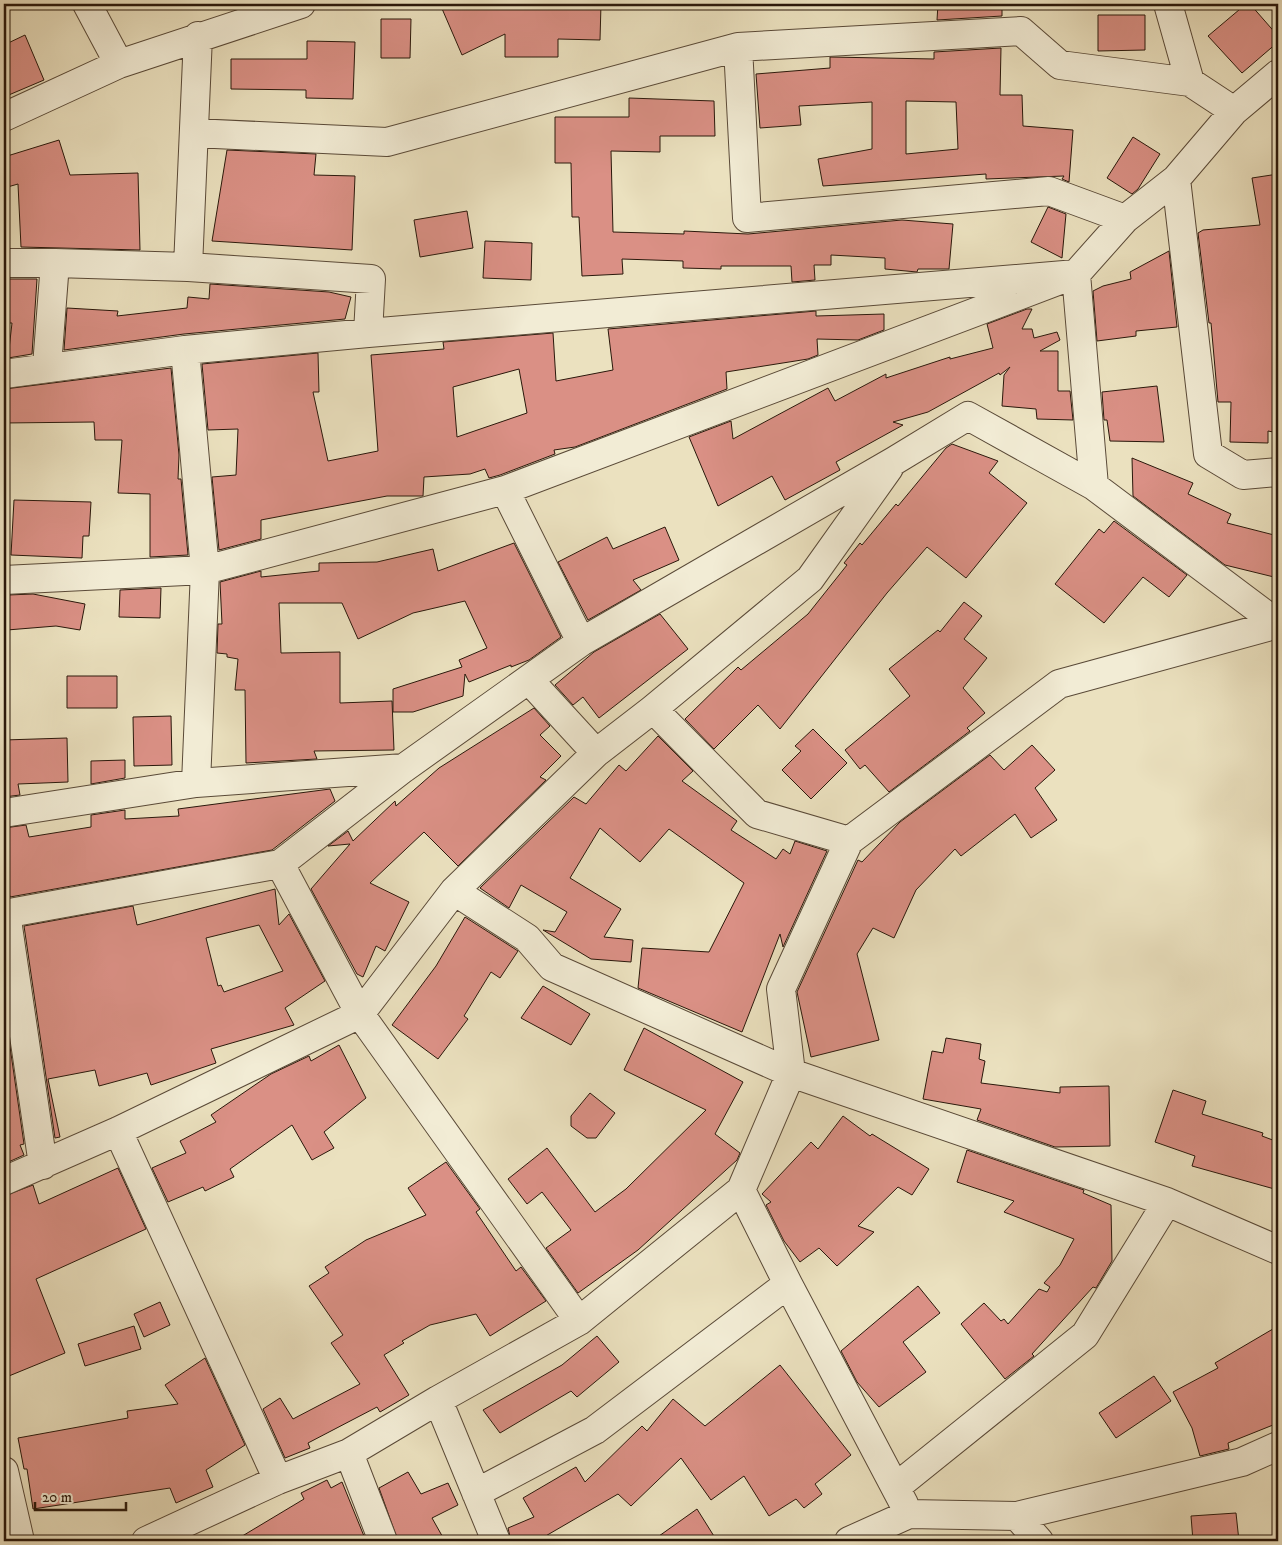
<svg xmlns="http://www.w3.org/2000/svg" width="1282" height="1545" viewBox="0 0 1282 1545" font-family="'IM FELL DW Pica',serif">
<rect width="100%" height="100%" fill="#ebe1bf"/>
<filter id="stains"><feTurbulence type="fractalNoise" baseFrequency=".004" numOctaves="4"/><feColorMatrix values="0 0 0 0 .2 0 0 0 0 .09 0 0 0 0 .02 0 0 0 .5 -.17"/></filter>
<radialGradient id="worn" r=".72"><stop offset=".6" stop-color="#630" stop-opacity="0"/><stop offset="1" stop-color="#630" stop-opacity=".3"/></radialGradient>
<path fill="#da9085" stroke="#2a180b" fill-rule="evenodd" d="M 440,4 L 601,4 L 600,40 L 558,39 L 558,57 L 505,57 L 505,34 L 462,55 Z
M 938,4 L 1002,4 L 1002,16 L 937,20 Z
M 1246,4 L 1250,4 L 1278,36 L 1278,42 L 1242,73 L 1208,36 Z
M 1098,15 L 1145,15 L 1145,50 L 1098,51 Z
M 381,19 L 411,19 L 410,58 L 381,58 Z
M 25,35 L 44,80 L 4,97 L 4,45 Z
M 307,41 L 355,42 L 353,99 L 306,98 L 306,90 L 231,89 L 231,59 L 307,59 Z
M 1001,48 L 1000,95 L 1022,95 L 1023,126 L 1073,130 L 1069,182 L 1062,179 L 1064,176 L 986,179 L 986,174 L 823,186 L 818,159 L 872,149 L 872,102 L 799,106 L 801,125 L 760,128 L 756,74 L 830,68 L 830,57 L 934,59 L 934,52 ZM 906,101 L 956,102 L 958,149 L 906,154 Z
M 629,98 L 714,101 L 715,136 L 660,136 L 660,152 L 611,151 L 613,232 L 684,234 L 684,231 L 748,234 L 902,220 L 953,224 L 949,269 L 918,269 L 917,272 L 885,269 L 885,258 L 831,255 L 831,265 L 814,265 L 815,280 L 792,282 L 791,266 L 721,266 L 721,269 L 683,268 L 683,261 L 622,259 L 623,274 L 582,276 L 579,217 L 572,217 L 571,163 L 555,163 L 555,117 L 629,117 Z
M 1133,137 L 1160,154 L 1138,189 L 1132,194 L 1107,178 Z
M 59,140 L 70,175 L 138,173 L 140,250 L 21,247 L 18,184 L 4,188 L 4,157 Z
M 227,150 L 316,154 L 314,175 L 355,176 L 352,250 L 212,241 Z
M 1278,174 L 1278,433 L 1268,431 L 1268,443 L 1230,442 L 1231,402 L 1218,402 L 1211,323 L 1209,323 L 1198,233 L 1203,230 L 1260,225 L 1252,178 Z
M 1048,207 L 1066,214 L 1062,258 L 1031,242 Z
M 467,211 L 473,248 L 420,257 L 414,220 Z
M 485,241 L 532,243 L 531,280 L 483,278 Z
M 1169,251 L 1177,327 L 1136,331 L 1136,336 L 1097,341 L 1093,291 L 1103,286 L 1131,279 L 1130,272 Z
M 4,279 L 37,279 L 32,354 L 8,358 L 12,323 L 4,323 Z
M 210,284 L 329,292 L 351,297 L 345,319 L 184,334 L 64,350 L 67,308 L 118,311 L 117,316 L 187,308 L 188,297 L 209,299 Z
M 1027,309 L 1032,309 L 1022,329 L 1032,329 L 1034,338 L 1057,332 L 1060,340 L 1040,351 L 1058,351 L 1058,391 L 1070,391 L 1073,420 L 1037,419 L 1036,409 L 1002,406 L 1004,375 L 1010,367 L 1000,375 L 999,373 L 928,412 L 893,422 L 903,425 L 836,462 L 840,470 L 785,500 L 772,476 L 718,506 L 689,437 L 731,421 L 733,439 L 828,388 L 835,401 L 886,374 L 886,378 L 950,357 L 950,359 L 993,348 L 987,324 Z
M 816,311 L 816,316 L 884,314 L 884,330 L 858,340 L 817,339 L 818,355 L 808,359 L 726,372 L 727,389 L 575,447 L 554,450 L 555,454 L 500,475 L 489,478 L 485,469 L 470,474 L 424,477 L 423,496 L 387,496 L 261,520 L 261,539 L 219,550 L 212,477 L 236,475 L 238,429 L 208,430 L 202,364 L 318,353 L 319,392 L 313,392 L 328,461 L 378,451 L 371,355 L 444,349 L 443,342 L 553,333 L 556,381 L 613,370 L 608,329 ZM 519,369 L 527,413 L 457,437 L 453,387 Z
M 171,368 L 179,455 L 178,479 L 181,479 L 188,555 L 150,557 L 150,494 L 118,493 L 122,440 L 95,440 L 94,422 L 4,423 L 5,389 Z
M 1157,386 L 1164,442 L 1110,441 L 1107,420 L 1104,420 L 1102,392 Z
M 952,444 L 998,461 L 989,473 L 1027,503 L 966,578 L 927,547 L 887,593 L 780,729 L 758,705 L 714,749 L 685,719 L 738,667 L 741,670 L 808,614 L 847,565 L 844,563 L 860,543 L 862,545 L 896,504 L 898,506 L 946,448 Z
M 1132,458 L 1193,483 L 1188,494 L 1231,514 L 1227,523 L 1278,536 L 1278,578 L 1225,565 L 1133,496 Z
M 14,500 L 91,502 L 89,536 L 83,536 L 82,558 L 11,555 Z
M 1114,521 L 1187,575 L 1169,597 L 1143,577 L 1104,623 L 1055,584 L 1099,529 L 1104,533 Z
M 665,527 L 679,560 L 633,580 L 641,590 L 588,620 L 558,562 L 607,537 L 613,549 Z
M 514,543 L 561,637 L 529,660 L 511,667 L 511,665 L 469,682 L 465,674 L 463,696 L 413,712 L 393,712 L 393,689 L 462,667 L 459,660 L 487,648 L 465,601 L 413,613 L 358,639 L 342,603 L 279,603 L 281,653 L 340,652 L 340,703 L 392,701 L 394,750 L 314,751 L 317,759 L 246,763 L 245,690 L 235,690 L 238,659 L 227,657 L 227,654 L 217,653 L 218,624 L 222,624 L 220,582 L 261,571 L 261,577 L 319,571 L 319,563 L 377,562 L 433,549 L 438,571 Z
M 161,588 L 160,618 L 119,617 L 120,590 Z
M 33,594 L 85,604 L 80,630 L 56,626 L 7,630 L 6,604 L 8,595 Z
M 964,602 L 982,616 L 964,639 L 987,658 L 963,688 L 985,713 L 967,728 L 970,731 L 889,792 L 865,765 L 860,769 L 845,750 L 910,696 L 889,669 L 938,630 L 940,632 Z
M 660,614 L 688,649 L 599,718 L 583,697 L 573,705 L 555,685 L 594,652 Z
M 67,676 L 117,676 L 117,708 L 67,708 Z
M 534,708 L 550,726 L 540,735 L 561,756 L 540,777 L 546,780 L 458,866 L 424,832 L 370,883 L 409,902 L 385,951 L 376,946 L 363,977 L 357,974 L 311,889 L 350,844 L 328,846 L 348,831 L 353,841 L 395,801 L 396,806 L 439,768 Z
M 171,716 L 172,765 L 134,766 L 133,717 Z
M 813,729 L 847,763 L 811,799 L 782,770 L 801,751 L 795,746 Z
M 658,736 L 693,771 L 682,781 L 737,821 L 731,830 L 776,859 L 783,849 L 790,854 L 795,841 L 827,851 L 783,947 L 780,934 L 742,1032 L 638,988 L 642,948 L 709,952 L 744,883 L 669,829 L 640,862 L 600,828 L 570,878 L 621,909 L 604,937 L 633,940 L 631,962 L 591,959 L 543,930 L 555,932 L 567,912 L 521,885 L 509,908 L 480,888 L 574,797 L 586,804 L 619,765 L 626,771 Z
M 67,738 L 68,782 L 18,784 L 20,795 L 4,797 L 4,740 Z
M 1032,745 L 1055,770 L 1035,788 L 1057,820 L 1031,838 L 1015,814 L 961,856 L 955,849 L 916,890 L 894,938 L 873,928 L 857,954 L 879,1040 L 811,1057 L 797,992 L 858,860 L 862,862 L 900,822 L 990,755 L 1004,770 Z
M 125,760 L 125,778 L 91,784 L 91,761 Z
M 330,789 L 335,801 L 272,850 L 10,897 L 9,892 L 4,894 L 4,828 L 26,825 L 29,837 L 91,827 L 91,815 L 125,810 L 125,819 L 179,816 L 178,809 Z
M 275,889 L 279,925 L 289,914 L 325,981 L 285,1008 L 294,1025 L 211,1049 L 216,1063 L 151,1085 L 147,1073 L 99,1086 L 95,1070 L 48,1079 L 60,1137 L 55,1138 L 24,926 L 133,906 L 137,925 ZM 259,925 L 283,971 L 224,992 L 221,985 L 218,986 L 206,938 Z
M 465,917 L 518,951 L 500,978 L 491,972 L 464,1016 L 468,1019 L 438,1059 L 392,1025 L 436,966 Z
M 543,986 L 590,1014 L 571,1045 L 521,1018 Z
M 4,1005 L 24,1144 L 20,1145 L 24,1155 L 4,1164 Z
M 644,1028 L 743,1082 L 715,1134 L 740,1153 L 737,1160 L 638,1250 L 578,1293 L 546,1248 L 571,1230 L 542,1192 L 527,1204 L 508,1179 L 547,1148 L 595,1212 L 626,1189 L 706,1110 L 624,1070 Z
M 946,1038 L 981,1044 L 979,1059 L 985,1061 L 981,1083 L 1060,1093 L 1060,1087 L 1109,1086 L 1110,1146 L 1055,1147 L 977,1120 L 981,1109 L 923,1099 L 932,1051 L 943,1053 Z
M 339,1045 L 366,1098 L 324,1132 L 334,1148 L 312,1160 L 292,1125 L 230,1169 L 234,1177 L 205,1191 L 203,1187 L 168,1202 L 152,1168 L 186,1153 L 180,1141 L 216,1122 L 211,1115 L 271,1074 L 309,1056 L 311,1061 Z
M 1173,1090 L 1206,1101 L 1202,1114 L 1263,1133 L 1262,1136 L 1278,1142 L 1278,1190 L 1192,1166 L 1195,1156 L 1155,1142 Z
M 590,1093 L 615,1113 L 596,1138 L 587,1138 L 571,1126 L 571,1116 Z
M 843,1116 L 870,1136 L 872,1134 L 929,1169 L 912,1195 L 898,1187 L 858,1226 L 874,1232 L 837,1266 L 819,1248 L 800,1262 L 784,1241 L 766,1205 L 771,1202 L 762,1194 L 811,1142 L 818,1149 Z
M 967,1150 L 1084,1190 L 1083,1193 L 1111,1205 L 1112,1261 L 1096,1288 L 1093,1287 L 1032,1354 L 1034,1356 L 1005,1379 L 961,1324 L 984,1303 L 1001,1321 L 1004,1319 L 1008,1324 L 1039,1289 L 1047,1292 L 1050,1287 L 1044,1283 L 1060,1265 L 1074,1239 L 1004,1212 L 1014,1201 L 957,1182 Z
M 446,1162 L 480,1209 L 476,1212 L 516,1271 L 521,1267 L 546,1301 L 490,1336 L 476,1314 L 430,1325 L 402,1341 L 404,1343 L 384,1355 L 409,1395 L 380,1412 L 377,1407 L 308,1443 L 310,1448 L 285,1458 L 263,1409 L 280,1398 L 293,1419 L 360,1384 L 331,1343 L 343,1335 L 309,1286 L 329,1273 L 325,1267 L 366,1240 L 426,1215 L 408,1188 Z
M 118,1168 L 146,1229 L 36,1279 L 65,1353 L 4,1378 L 4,1196 L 33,1185 L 39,1204 Z
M 918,1286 L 940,1313 L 903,1342 L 926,1372 L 879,1407 L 857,1382 L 841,1351 Z
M 160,1302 L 170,1325 L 144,1337 L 134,1314 Z
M 134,1326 L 141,1349 L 85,1366 L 78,1344 Z
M 1278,1326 L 1278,1423 L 1228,1443 L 1229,1449 L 1200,1456 L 1192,1428 L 1173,1392 L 1218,1368 L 1215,1363 Z
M 597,1336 L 619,1362 L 577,1397 L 571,1391 L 500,1433 L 483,1410 L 562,1365 Z
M 205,1358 L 245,1445 L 206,1470 L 213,1487 L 176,1503 L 170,1488 L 33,1509 L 27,1469 L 24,1469 L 18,1438 L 128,1418 L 127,1411 L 178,1404 L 165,1385 Z
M 780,1365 L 851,1455 L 815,1484 L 822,1494 L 804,1508 L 796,1499 L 769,1516 L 744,1476 L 711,1500 L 681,1458 L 631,1506 L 618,1494 L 537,1541 L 511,1541 L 508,1528 L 534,1517 L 523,1498 L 576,1467 L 585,1482 L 642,1426 L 647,1431 L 673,1399 L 705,1426 Z
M 1154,1376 L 1171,1401 L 1116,1438 L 1099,1413 Z
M 408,1472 L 421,1494 L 448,1483 L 458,1505 L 432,1518 L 445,1541 L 398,1541 L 379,1488 Z
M 327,1480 L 331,1488 L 342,1482 L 366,1541 L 234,1541 L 304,1499 L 301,1493 Z
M 697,1509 L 717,1541 L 652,1541 Z
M 1236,1513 L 1239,1541 L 1193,1541 L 1191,1516 Z"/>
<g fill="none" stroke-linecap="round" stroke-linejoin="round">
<defs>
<path id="minor" d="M 87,4 L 119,64
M 1168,4 L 1190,82
M 738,47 L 747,218 L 1049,191 L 1125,219
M 4,117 L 119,64 L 301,4
M 194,133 L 387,142 L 738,47 L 1021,31 L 1060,65 L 1190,82 L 1234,111
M 1176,179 L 1208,454 L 1243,475 L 1278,472
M 4,263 L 55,263 L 47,366
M 55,263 L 188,267 L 198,36
M 188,267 L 371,279 L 368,333
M 185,350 L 205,570 L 196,783
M 4,374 L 185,350 L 368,333 L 1076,274 L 1094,486
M 505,490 L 581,642
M 4,580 L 205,570 L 505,490 L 1076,274 L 1125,219 L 1176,179 L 1234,111 L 1278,74
M 529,680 L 596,753
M 653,709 L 757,814 L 849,841
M 4,813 L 196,783 L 404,768
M 280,864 L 360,1014 L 579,1321
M 454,891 L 527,938 L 552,967 L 791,1073 L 1167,1202 L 1278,1250
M 6,913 L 43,1165
M 4,914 L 280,864 L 404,768 L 581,642 L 894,461 L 968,416 L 1094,486 L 1278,624
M 118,1131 L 278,1480
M 4,1181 L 118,1131 L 360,1014 L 454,891 L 596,753 L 653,709 L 810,579 L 889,468
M 741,1190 L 788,1284 L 904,1504
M 438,1400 L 496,1541
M 349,1453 L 383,1541
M 4,1471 L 20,1541
M 896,1487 L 1085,1335 L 1167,1202
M 476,1493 L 595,1430 L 788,1284
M 1017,1516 L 1039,1541
M 146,1541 L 278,1480 L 349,1453 L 438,1400 L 579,1321 L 741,1190 L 791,1073 L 781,989 L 849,841 L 1059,684 L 1278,624
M 849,1541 L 909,1514 L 1017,1516 L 1242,1462 L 1278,1446"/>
</defs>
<use href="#minor" stroke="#5a4a38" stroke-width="30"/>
<use href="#minor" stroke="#f2ecd5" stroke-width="28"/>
</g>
<rect width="1282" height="1545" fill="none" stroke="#ebe1bf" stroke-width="20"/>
<rect x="5" y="5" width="1272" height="1535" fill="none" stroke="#2a180b" stroke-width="2.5"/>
<rect x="10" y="10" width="1262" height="1525" fill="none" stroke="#2a180b"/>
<path d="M35 1502v8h91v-8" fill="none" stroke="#2a180b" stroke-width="2.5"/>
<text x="42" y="1502" font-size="15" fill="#2a180b" stroke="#f2ecd5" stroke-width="4" paint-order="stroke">20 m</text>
<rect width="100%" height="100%" filter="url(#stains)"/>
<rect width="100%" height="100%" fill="url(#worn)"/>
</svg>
